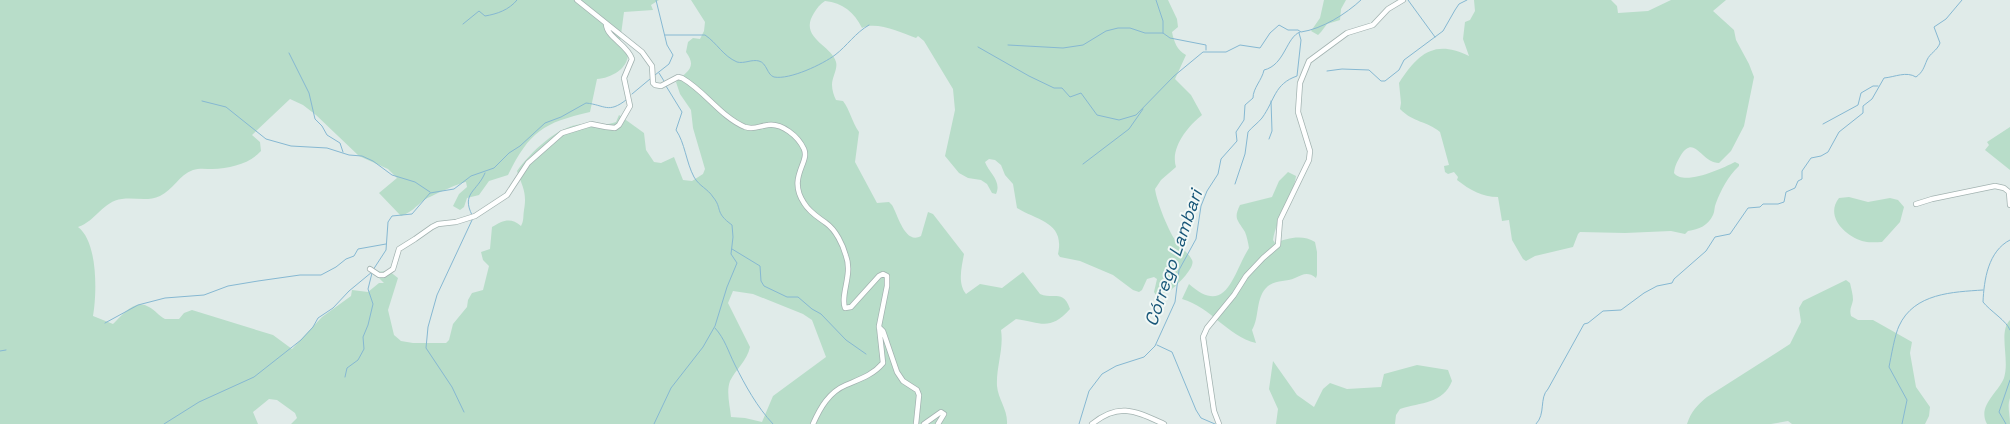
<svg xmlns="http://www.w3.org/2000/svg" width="2010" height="424" viewBox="0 0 2010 424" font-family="'Space Grotesk',sans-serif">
<rect width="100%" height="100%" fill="#e0ebe9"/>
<path fill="#b8ddc9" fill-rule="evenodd" d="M 0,0 L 659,0 L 651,5 L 653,10 L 624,12 L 620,42 L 627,47 C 633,66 613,78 597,79 L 590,112 C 543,123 530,131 508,175 L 489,181 L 479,195 L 467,198 L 464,207 L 460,210 L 453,206 L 459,194 L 467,187 L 466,182 C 459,183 431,196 424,200 C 415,207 412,212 401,216 L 379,193 L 397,178 L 388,169 L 359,156 L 316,115 L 303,105 L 290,99 L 252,135 L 260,142 L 261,151 C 249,164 231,168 212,169 C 206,169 199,168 193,170 C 179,175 173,190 160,196 C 147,202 135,197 122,199 C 103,201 96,221 78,227 C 98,242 97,293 93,316 L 113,324 C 122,315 135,298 149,307 C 155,310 159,316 165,319 L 179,319 L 184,313 L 192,310 L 273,335 L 292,349 L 322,317 L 351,296 L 352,290 L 368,292 L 379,283 L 384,283 L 373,272 L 389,271 L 398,278 L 388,310 L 394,335 L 401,341 L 413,343 L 446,343 L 449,340 L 453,324 L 467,307 L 468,300 L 472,293 L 483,290 L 489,266 L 483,260 L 481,252 L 490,249 L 492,227 C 503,220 511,217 521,226 C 524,221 523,216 524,210 C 527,193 523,188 517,171 C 531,152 557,126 582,124 C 594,122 604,127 616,122 L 619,115 L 644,133 L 646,150 L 654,162 L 661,163 L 674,157 L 683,180 L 692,181 L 703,174 L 705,169 L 693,128 L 691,110 L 680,94 L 676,82 C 686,72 698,68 686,52 L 688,42 L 693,38 L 700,39 L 704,31 L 705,22 L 691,0 L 1168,0 L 1177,19 L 1178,27 L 1172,32 C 1174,42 1177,50 1186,55 L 1175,79 L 1191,95 L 1202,115 C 1188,126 1170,148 1176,167 L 1161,180 L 1155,189 C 1157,203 1169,232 1177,243 C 1181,247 1190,255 1192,260 C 1196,267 1177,285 1171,290 C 1166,293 1161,294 1156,295 L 1154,292 L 1157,279 L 1154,277 L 1147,279 L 1142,290 L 1139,292 L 1133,290 L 1113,275 L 1080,261 L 1060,257 L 1058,254 C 1065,222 1038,221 1017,208 L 1013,184 L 1005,175 L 1001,165 L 995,160 L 989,159 L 985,162 C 989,173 1002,181 996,194 L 992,193 L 987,184 L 981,180 L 968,178 L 959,173 L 945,156 L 955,110 L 953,89 L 924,41 L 918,36 L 916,38 C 901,33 877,21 862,28 C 854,12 843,3 825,1 C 820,4 817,8 814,13 C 798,38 832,45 836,62 C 838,69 832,77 832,85 C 832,90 834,96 836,100 L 843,101 C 850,110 852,122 859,132 L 855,162 L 877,203 L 889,202 L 892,205 C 898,215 905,245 921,236 L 928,212 L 933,214 L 964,254 C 962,266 957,283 966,294 L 980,284 L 1002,288 L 1023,272 L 1040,294 C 1054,300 1063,289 1070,309 C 1050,331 1042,323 1016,319 L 1001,330 C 1004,349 996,367 997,386 C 998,399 1008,410 1007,424 L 291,424 L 297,418 L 295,413 L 277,400 L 269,399 L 253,412 L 258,424 L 0,424 ZM 733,291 L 753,294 L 803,314 L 812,320 L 826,357 L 773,396 L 762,422 L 745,418 L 731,417 C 730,406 726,392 730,381 C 736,369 747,361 750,347 L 728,303 Z
M 1324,0 L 1346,0 L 1341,9 L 1340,20 L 1327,24 L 1321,32 L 1318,35 L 1311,31 L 1320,18 Z
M 1474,0 L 1611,0 L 1617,6 L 1618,13 L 1648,11 L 1671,0 L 1726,0 L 1713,11 L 1734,30 L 1736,40 L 1749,64 L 1754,77 L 1744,126 L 1731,151 L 1719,163 C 1701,163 1695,134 1681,155 C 1677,162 1675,165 1674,173 C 1684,186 1721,169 1735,162 L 1739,164 L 1739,166 C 1728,176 1721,190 1716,203 C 1714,207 1715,211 1713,215 C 1708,226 1699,229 1688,231 L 1685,234 L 1671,231 L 1625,233 L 1580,232 L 1578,234 L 1573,247 L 1535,256 L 1526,261 L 1523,259 L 1512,240 L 1509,220 L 1502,221 L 1498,197 C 1482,197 1470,190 1457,180 L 1458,177 L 1454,172 L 1448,174 L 1445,172 L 1444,166 L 1449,165 L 1440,132 C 1427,121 1414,123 1400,109 L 1401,103 L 1399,83 C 1418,54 1434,39 1469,56 L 1463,39 L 1465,22 L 1470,20 L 1475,11 Z
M 2010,127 L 2010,170 L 1985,150 L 1989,145 L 1987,142 Z
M 1288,172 L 1296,176 C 1293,199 1277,216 1273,240 L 1275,243 C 1287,238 1303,234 1315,242 L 1317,252 L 1317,275 L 1316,278 C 1307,271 1303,275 1295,278 C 1286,282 1276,280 1268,286 C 1255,297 1260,317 1252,330 L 1256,343 C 1227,336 1211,307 1182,299 L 1189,284 C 1227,318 1233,273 1249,248 C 1248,242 1247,237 1245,232 C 1238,220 1233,219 1240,205 L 1272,197 L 1279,181 Z
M 1849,197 L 1868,202 L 1890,198 L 1898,200 L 1904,207 L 1900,222 L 1882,242 C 1876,242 1868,243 1862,241 C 1844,235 1825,216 1839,198 Z
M 1846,280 L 1850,283 C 1851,288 1853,294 1853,300 C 1852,306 1849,309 1851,316 L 1858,320 L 1873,320 L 1912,342 L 1910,353 L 1916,387 L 1930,407 L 1929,416 L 1925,424 L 1792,424 L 1788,421 L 1771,424 L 1687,424 C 1691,412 1697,405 1707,397 L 1790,344 L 1801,322 L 1799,308 L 1803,301 Z
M 2010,320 L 2010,398 C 2007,407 2010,414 2010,424 L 1987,424 C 1977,406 1998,393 2004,378 C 2010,359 1998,332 2010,320 Z
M 1273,361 L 1297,395 L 1314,407 L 1323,389 L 1330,383 L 1347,389 L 1381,387 L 1384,374 L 1417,365 L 1448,370 L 1452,381 C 1443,404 1421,402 1400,409 L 1396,415 L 1395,424 L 1276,424 L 1278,409 L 1269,389 Z"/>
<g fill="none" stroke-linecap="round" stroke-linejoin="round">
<path stroke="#86b8d2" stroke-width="1" d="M 1156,0 L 1163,21 L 1163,33
M 1408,0 L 1435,37
M 463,24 L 479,11 L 485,16 C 497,14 509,10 517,0
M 665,35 L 705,35 C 717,43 723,56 737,62 C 744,64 752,59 759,61 C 767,63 767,75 774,77 C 790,80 823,64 835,55 C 847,46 855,33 869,25
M 1008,45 L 1063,48 L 1083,45 L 1106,31 L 1118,28 L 1130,28 L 1145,33 L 1163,33 L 1170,38 L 1206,45 L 1206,50
M 978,47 L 1029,76 L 1054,88 L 1062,88 L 1070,97 L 1081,93 L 1097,115 L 1119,120 L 1136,115 L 1174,76 L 1203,52 L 1226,52 L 1240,45 L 1260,48 L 1270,33 L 1279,25 L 1288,30 L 1298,30 L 1301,32 C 1322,29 1346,14 1361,0
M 289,53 L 309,93 L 315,119 L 322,126 L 327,135 L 340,143 L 343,152
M 1327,71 L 1342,69 L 1369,70 L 1381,81 L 1385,81 L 1399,70 L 1404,60 L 1443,31 L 1455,10 L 1459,4 L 1467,0
M 659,73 L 664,81
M 655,75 L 669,64 L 673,55 L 667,45 L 656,0
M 632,94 L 650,79
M 202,101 L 226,107 L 266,139 L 291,146 L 327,148 L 349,155 L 362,156 L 373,161 L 392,175 L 415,182 L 430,192
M 1823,124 L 1858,105 L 1861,93 L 1873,86 L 1878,86
M 1269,139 L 1272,131 L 1271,101
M 1083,164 L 1129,129 L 1143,109
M 1235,184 L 1245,154 L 1248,132 C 1252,127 1258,123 1262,118 C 1275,100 1274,84 1297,76 L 1301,40 L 1299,33
M 472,215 C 461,193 477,192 485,173
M 2010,240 C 1988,251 1984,280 1983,302 C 1990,311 2007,321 2010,330
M 732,249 L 760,266 L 761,281 L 764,286 L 787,297 L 798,297 L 812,309 L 821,314 L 846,340 L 866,354
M 373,270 L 386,250 L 388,222 L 392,216 L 412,214 L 430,193 L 454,189 L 471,176 L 494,168 L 509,153 L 520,146 L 545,123 L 561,117 L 586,103 C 605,105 608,114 626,100
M 105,323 L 138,305 L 165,298 L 204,295 L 228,286 L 258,281 L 300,275 L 321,275 L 336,267 L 346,259 L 354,256 L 358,249 L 386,244
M 715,328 C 725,339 728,351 735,365 C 745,385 757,407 773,424
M 1157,345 L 1172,352 L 1196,410 L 1201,418 L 1215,424
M 0,351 L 6,350
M 345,377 L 347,368 L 358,360 L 364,349 L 363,337 L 368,325 L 373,304 L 368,289 L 372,273
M 464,412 L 452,387 L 426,348 L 428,327 L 437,295 L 473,218
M 164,424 L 199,402 L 254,377 L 301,340 L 313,327 L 318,318 L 333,308 L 349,291 L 372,272
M 654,424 L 671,388 L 703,347 L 715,326 L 727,287 L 737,263 L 731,254 L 733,237 L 732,225 C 714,212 723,209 713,197 C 708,189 699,186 694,177 C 686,162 685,143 676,130 L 682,112 L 666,86
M 1079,424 L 1089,391 L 1102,374 L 1116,366 L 1144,357 L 1155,346 L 1175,302 L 1179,270 L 1196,239 L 1201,206 L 1207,191 L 1218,174 L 1221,159 L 1237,141 L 1236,132 L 1244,120 L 1245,105 L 1253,98 C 1253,88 1262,80 1264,70 C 1285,65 1286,37 1300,32
M 1536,424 C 1546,414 1539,398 1548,389 L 1584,324 L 1588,323 L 1603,311 L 1621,310 L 1644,293 L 1657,286 L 1672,283 L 1674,279 L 1706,251 L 1715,237 L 1730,234 L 1748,208 L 1760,207 L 1763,204 L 1778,204 L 1784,202 L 1786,192 L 1795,188 L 1798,181 L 1802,179 L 1802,171 L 1811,158 L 1821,156 L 1828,152 L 1839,132 L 1863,113 L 1863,106 L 1872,99 L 1884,78 C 1895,77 1906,71 1916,77 C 1923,72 1924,67 1927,60 C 1930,53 1937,51 1940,43 L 1934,27 L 1946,19 L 1962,0
M 1902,424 L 1907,400 L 1889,367 C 1891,357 1895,334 1899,326 C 1914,293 1953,292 1983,290
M 2006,424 L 1999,412 L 2010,380"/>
<defs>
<path id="minor" d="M 577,0 L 642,52 L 652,66 L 653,83 L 655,85 L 661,86 L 678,77 L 682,78 C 705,91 721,117 745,127 C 754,130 759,126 768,125 C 782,123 798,136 804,149 C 810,163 787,177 804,203 C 810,213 818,217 826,223 C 836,230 843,245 846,256 C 853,274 840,295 845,308 L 851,307 L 879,276 L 883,274 L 887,276 L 887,286 L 879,326 L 883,363 C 873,375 860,379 846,385 C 829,392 820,408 813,424
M 1916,204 L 1932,199 L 1995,186 L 2004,188 L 2009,192 L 2010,205
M 370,269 L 379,275 L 384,275 L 393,269 L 399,249 L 415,239 L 432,227 L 438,224 L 456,222 L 475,216 L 507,195 L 528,163 L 562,133 L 591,124 L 606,127 L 615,128 L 619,125 L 630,106 L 624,78 L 632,59 C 627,44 607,38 606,24
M 879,327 L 883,331 L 897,372 L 903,381 L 917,390 L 919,395 L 916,424
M 924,424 L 941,412 L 944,414 L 938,424
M 1092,424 C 1119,402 1135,411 1164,424
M 1219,424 L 1214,411 L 1203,337 L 1207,328 L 1234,295 L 1246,276 L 1263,258 L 1278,245 L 1280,220 L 1309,160 L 1310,151 L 1298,112 L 1300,83 L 1309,61 L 1347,33 L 1373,25 L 1388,9 L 1403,0"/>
</defs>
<use href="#minor" stroke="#a3b3b1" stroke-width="6"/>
<use href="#minor" stroke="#fff" stroke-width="4.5"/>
</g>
<g text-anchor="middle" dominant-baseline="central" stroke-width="4" stroke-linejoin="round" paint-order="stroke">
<g font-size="18" font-style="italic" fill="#195779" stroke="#f1f8f6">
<text transform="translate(1173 258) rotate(-71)">Córrego Lambari</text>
</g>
</g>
</svg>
